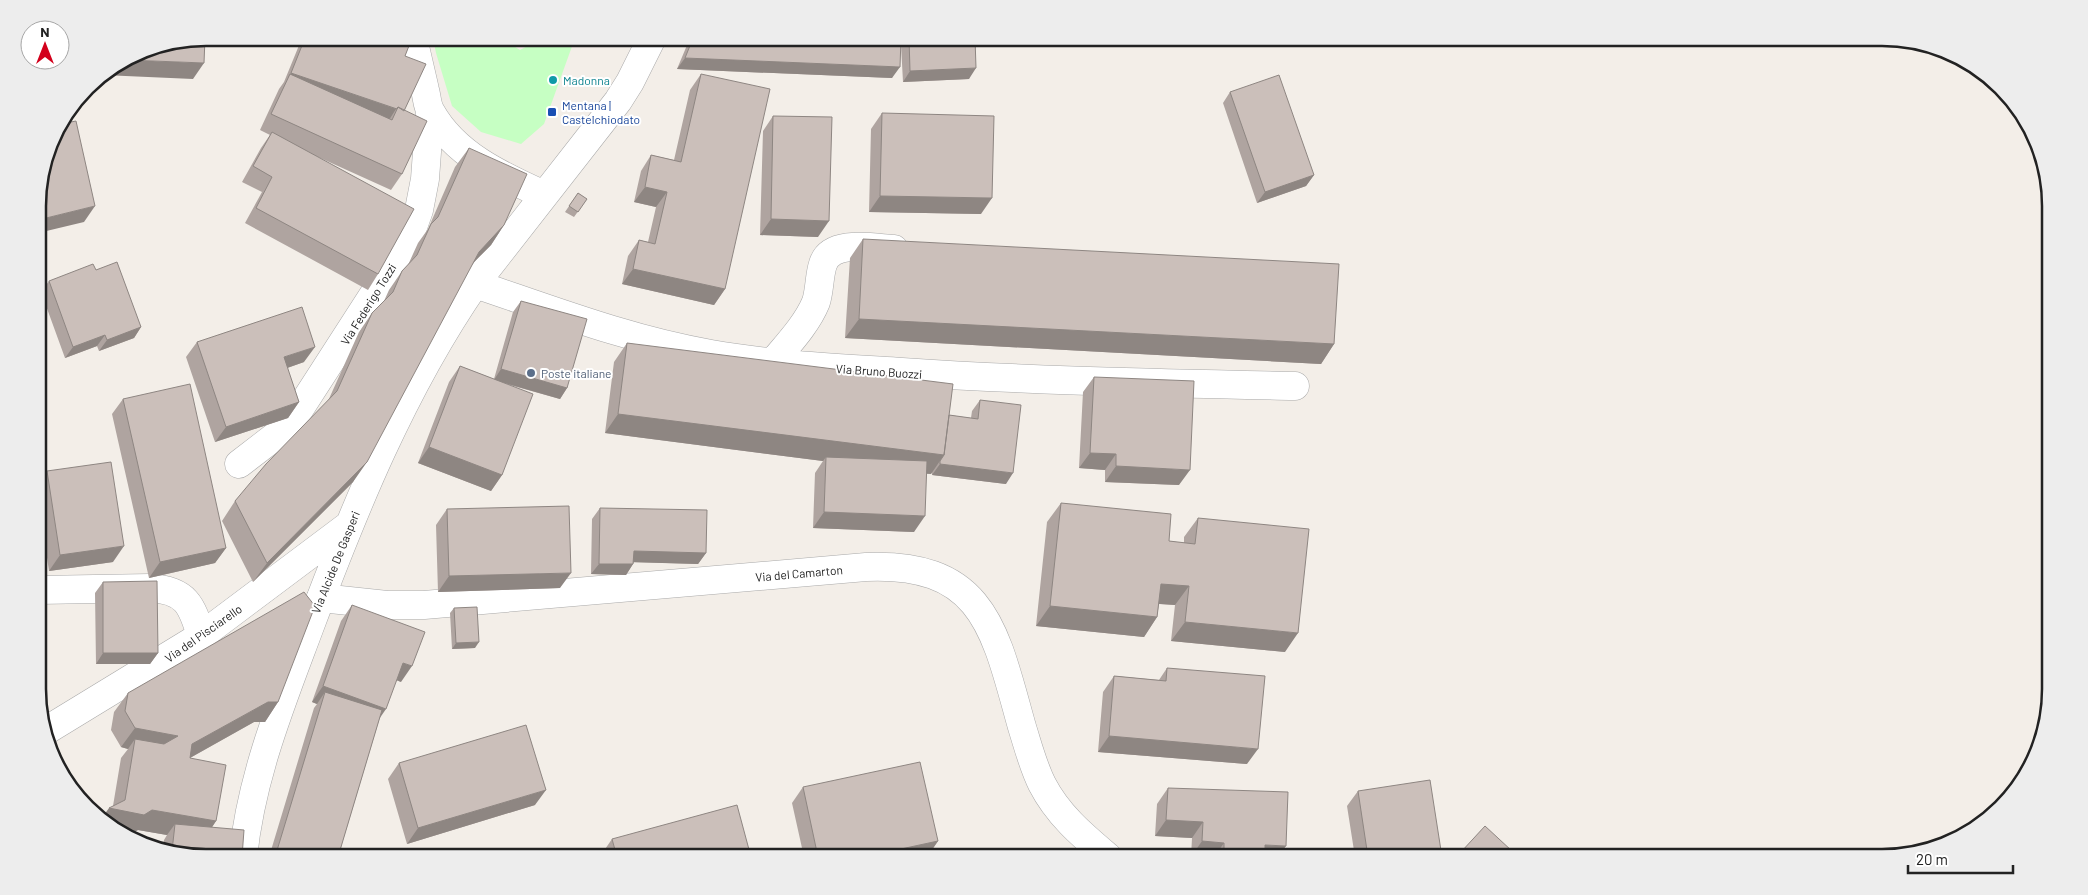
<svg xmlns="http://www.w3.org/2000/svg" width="2088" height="895" viewBox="0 0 2088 895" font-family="Barlow,sans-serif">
<rect width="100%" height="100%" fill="#f3eee8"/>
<path fill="#c6ffc3" d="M 433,38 L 510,38 L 512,45 L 520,50 L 529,45 L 530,38 L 575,38 L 544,124 L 521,144 L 481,132 L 452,106 L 436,53 Z"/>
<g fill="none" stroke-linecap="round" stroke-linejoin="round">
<defs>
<path id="minor" d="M 413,38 C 417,55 421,73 425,90 C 427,97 427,106 431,112 C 455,155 502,176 544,195
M 652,38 L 630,82 L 618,101 L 475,284 C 552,310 630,340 711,354 C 774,365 839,368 902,372 C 1033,381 1164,383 1295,386
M 773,362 C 788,344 807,324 816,302 C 820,289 819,276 823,264 C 831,239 874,248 894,249
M 239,464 L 278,434 L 299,410 L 399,255 L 413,227 L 419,210 L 425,179 L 430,111
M 39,590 L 150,588 C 186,590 192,605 201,636
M 321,598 L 387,605 L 424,605 L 866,567 C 985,562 995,631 1022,727 C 1028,746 1033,766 1042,784 C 1058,815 1082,835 1108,857"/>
<path id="tertiary" d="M 47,730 L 201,636 L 349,525
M 243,857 C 251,777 281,704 309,629 C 354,509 402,390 475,284"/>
</defs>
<use href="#minor" stroke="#a9a9a9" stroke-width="29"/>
<use href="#tertiary" stroke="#a9a9a9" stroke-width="29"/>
<use href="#minor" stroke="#fff" stroke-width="28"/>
<use href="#tertiary" stroke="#fff" stroke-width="28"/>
</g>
<path fill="#afa4a0" d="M 302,38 L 412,38 L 405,56 L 404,111 L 402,174 L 391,190 L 307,152 L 378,274 L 368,290 L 245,223 L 262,192 L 242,182 L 261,148 L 270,135 L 260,130 L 279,89 L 284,82 Z
M 690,38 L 975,38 L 969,79 L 903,82 L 901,45 L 892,78 L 677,69 Z
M 701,74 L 725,289 L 714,305 L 622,284 L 628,256 L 639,240 L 648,242 L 656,207 L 634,202 L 641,171 L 651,155 L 674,160 L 690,90 Z
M 1230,92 L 1314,175 L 1306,186 L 1257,203 L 1223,103 Z
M 882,113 L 981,214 L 869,212 L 871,129 Z
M 773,116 L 818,237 L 760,235 L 763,131 Z
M 469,148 L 504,225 L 491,245 L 472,264 L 353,482 L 253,582 L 222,521 L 235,501 L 328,401 L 359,332 L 372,313 L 384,301 L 389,290 L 402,271 L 408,265 L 418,243 L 428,229 L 455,167 Z
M 578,193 L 587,199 L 574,217 L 565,212 Z
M 863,239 L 1334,344 L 1321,364 L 845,338 L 850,258 Z
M 96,270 L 141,327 L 134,338 L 99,351 L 97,346 L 65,358 L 41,292 L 49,281 Z
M 521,301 L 567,388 L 560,399 L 503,383 L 502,475 L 491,491 L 418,463 L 449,382 L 460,366 L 494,379 L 513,312 Z
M 197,342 L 304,362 L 287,368 L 299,402 L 288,418 L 215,442 L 186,357 Z
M 627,343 L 949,415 L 971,418 L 972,411 L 980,400 L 1006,484 L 932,475 L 932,472 L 931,474 L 927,474 L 914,532 L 813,528 L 815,473 L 823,461 L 605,433 L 614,362 Z
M 1094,377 L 1179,485 L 1105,482 L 1105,470 L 1079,468 L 1083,392 Z
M 123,399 L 226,548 L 215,563 L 149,578 L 112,414 Z
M 47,471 L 113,562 L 49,571 L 39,504 L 38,483 Z
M 1061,503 L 1169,541 L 1184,543 L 1184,537 L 1198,518 L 1285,652 L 1171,641 L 1175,605 L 1159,604 L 1157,617 L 1144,637 L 1036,626 L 1047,522 Z
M 600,508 L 706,553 L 698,564 L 634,562 L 633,564 L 626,575 L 591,574 L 592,519 Z
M 447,509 L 560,588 L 438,592 L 436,525 Z
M 103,582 L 158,653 L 150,664 L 96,664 L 95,593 Z
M 352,605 L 401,682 L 396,680 L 380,717 L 338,857 L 269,857 L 314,708 L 317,704 L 312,702 L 341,621 Z
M 454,608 L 475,648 L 452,649 L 450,613 Z
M 1167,668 L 1247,764 L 1098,752 L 1103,692 L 1114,676 L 1159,680 Z
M 128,693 L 278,702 L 265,722 L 254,722 L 190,758 L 216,821 L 212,827 L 207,858 L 163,849 L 164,840 L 167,835 L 138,830 L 130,834 L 104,815 L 113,806 L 121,758 L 128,749 L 121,747 L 111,730 L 114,712 Z
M 399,763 L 535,805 L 407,844 L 388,779 Z
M 803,787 L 938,841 L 927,857 L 804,857 L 792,803 Z
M 1168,788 L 1278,857 L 1191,857 L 1192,838 L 1155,836 L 1157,804 Z
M 1358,791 L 1442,857 L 1355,857 L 1347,806 Z
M 612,839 L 751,857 L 602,857 L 601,855 Z
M 1461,852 L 1508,857 L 1457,857 Z"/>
<path fill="#8e8682" d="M 685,58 L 900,67 L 892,78 L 677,69 Z
M 127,60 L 204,63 L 193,79 L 103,75 Z
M 976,68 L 969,79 L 903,82 L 910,71 Z
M 291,73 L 396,109 L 389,120 L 288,77 Z
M 1314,175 L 1306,186 L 1257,203 L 1265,192 Z
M 645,187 L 667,192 L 656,207 L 634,202 Z
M 880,196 L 992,198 L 981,214 L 869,212 Z
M 95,206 L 84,222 L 38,233 L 38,220 Z
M 771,219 L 829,221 L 818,237 L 760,235 Z
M 504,225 L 491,245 L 465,271 L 479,252 Z
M 633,269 L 725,289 L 714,305 L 622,284 Z
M 859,319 L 1334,344 L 1321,364 L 845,338 Z
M 141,327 L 134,338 L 99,351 L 107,340 Z
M 105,335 L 97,346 L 65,358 L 73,347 Z
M 315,347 L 304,362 L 273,373 L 284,357 Z
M 501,369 L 567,388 L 560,399 L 494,380 Z
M 299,402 L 288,418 L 215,442 L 226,427 Z
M 618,414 L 944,455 L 931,474 L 826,461 L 826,457 L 823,461 L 605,433 Z
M 429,447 L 502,475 L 491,491 L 418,463 Z
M 1090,453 L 1116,454 L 1105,470 L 1079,468 Z
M 367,462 L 353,482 L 253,582 L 267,563 Z
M 940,464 L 1013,473 L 1006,484 L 932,475 Z
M 1116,466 L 1190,470 L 1179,485 L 1105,482 Z
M 824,512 L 925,516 L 914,532 L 813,528 Z
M 124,546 L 113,562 L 49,571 L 60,555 Z
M 226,548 L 215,563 L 149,578 L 160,562 Z
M 634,551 L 706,553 L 698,564 L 626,562 Z
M 599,564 L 633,564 L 626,575 L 591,574 Z
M 571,573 L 560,588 L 438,592 L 449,576 Z
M 1161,584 L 1189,586 L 1175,605 L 1147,603 Z
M 1050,606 L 1157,617 L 1144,637 L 1036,626 Z
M 1185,622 L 1298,633 L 1285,652 L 1171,641 Z
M 479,642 L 475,648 L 452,649 L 456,643 Z
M 103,653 L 158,653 L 150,664 L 96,664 Z
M 403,663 L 412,666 L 401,682 L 392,678 Z
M 323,686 L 386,709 L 375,725 L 325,692 L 317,704 L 312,702 Z
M 268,702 L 278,702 L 265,722 L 254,722 L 179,764 L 192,744 Z
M 135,728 L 178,736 L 164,755 L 135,739 L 128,749 L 121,747 Z
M 1109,736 L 1258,749 L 1247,764 L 1098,752 Z
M 546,790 L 535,805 L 407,844 L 418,828 Z
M 109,808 L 152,810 L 216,821 L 203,841 L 175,824 L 167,835 L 138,830 L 130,834 L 128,834 L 104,815 Z
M 1166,820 L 1203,822 L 1192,838 L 1155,836 Z
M 938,841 L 927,857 L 864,857 Z
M 1202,841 L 1224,843 L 1214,857 L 1191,857 Z
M 1265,845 L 1286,846 L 1278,857 L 1257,857 Z"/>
<path fill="#cbbfba" stroke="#8e8682" d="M 205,38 L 204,63 L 127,60 L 142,50 Z
M 305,38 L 412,38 L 405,56 L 426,64 L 404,111 L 398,107 L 397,109 L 291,73 Z
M 693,38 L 901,38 L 900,67 L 685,58 Z
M 909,38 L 975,38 L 976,68 L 910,71 Z
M 290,74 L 392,120 L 398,107 L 427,121 L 402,174 L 271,114 Z
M 701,74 L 770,89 L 725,289 L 633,269 L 639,240 L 655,244 L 667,192 L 645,187 L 651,155 L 681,162 Z
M 1279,75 L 1314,175 L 1265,192 L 1230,92 Z
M 882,113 L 994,116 L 992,198 L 880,196 Z
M 773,116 L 832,117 L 829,221 L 771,219 Z
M 76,121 L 95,206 L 38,220 L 38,195 L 55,132 L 61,124 Z
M 272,132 L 414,209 L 378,274 L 256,208 L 272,177 L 253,166 Z
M 469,148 L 527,174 L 504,225 L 479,252 L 367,462 L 267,563 L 235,501 L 266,464 L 337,391 L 372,313 L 393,292 L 402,271 L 417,255 L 431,224 L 438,217 Z
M 578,193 L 587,199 L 578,212 L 569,206 Z
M 863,239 L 1339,264 L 1334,344 L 859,319 Z
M 117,262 L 141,327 L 107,340 L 105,335 L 73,347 L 49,281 L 93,264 L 96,270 Z
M 521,301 L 587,319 L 567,388 L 501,369 Z
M 302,307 L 315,347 L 284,357 L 299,402 L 226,427 L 197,342 Z
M 627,343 L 953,384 L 944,455 L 618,414 Z
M 460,366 L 533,394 L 502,475 L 429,447 Z
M 1094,377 L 1194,381 L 1190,470 L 1116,466 L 1116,454 L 1090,453 Z
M 190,384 L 226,548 L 160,562 L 123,399 Z
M 980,400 L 1021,405 L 1013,473 L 940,464 L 940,461 L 944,455 L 949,415 L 978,419 Z
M 826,457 L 927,461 L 925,516 L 824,512 Z
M 111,462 L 124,546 L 60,555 L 47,471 Z
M 1061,503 L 1171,514 L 1169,541 L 1195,544 L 1198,518 L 1309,529 L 1298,633 L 1185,622 L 1189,586 L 1161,584 L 1157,617 L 1050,606 Z
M 569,506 L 571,573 L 449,576 L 447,509 Z
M 600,508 L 707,510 L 706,553 L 634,551 L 633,564 L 599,564 Z
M 157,581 L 158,653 L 103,653 L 103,582 Z
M 304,592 L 315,606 L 278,702 L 268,702 L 192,744 L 190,758 L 226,765 L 216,821 L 152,810 L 144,815 L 109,808 L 125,800 L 135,739 L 164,744 L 178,736 L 135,728 L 125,711 L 128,693 Z
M 352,605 L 425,632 L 412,666 L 403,663 L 386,709 L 323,686 Z
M 477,607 L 479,642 L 456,643 L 454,608 Z
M 1167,668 L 1265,676 L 1258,749 L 1109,736 L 1114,676 L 1166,681 Z
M 325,692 L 382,710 L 338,857 L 275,857 Z
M 526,725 L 546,790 L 418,828 L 399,763 Z
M 920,762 L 938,841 L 864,857 L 818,857 L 803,787 Z
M 1430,780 L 1442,857 L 1368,857 L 1358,791 Z
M 1168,788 L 1288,792 L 1286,846 L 1265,845 L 1265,857 L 1224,857 L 1224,843 L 1202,841 L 1203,822 L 1166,820 Z
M 737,805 L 751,857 L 617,857 L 612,839 Z
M 175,824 L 244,830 L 242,857 L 207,858 L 172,851 Z
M 1485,826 L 1512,851 L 1506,857 L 1467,857 L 1461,852 Z
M 128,834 L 135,836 L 134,839 Z
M 526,850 L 527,857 L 492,857 Z"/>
<circle fill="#0f9aa8" stroke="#fff" stroke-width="2" cx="553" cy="80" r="5"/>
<rect fill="#1a4fb4" stroke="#fff" stroke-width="2" x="547" y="107" width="10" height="10" rx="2.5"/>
<circle fill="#5c6f8a" stroke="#fff" stroke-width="2" cx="531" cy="373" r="5"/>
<g text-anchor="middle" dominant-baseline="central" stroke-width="4" stroke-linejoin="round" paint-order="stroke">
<g font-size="12" fill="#0d838f" stroke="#fff" text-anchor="start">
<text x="563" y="80">Madonna</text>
</g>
<g font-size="12" fill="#164399" stroke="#fff" text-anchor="start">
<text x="562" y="105">Mentana |<tspan x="562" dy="14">Castelchiodato</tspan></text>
</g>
<g font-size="12" fill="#222" stroke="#fff">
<text transform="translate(368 304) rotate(-58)">Via Federigo Tozzi</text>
<text transform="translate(879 371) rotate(4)">Via Bruno Buozzi</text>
<text transform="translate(335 562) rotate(-68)">Via Alcide De Gasperi</text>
<text transform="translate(799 573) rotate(-5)">Via del Camarton</text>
<text transform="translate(203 633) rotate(-35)">Via del Pisciarello</text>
</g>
<g font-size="12" fill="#4e5e75" stroke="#fff" text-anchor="start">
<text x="541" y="373">Poste italiane</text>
</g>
</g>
<path d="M0 0H2088V895H0ZM206 46H1882A160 160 0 0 1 2042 206V689A160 160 0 0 1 1882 849H206A160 160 0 0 1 46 689V206A160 160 0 0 1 206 46Z" fill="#ededed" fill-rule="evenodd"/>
<path fill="none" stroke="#222" stroke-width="2.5" d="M206 46H1882A160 160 0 0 1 2042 206V689A160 160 0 0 1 1882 849H206A160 160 0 0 1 46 689V206A160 160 0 0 1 206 46Z"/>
<g transform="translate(45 45)"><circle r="24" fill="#ffffff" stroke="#a7a7a7"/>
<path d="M0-4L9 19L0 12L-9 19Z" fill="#d3001c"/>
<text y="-8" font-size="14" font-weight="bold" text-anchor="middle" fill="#222222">N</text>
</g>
<path d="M1908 865v8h105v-8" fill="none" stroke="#222222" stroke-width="2.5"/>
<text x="1916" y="865" font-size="15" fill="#222222" stroke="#ffffff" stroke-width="4" paint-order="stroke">20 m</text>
</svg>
